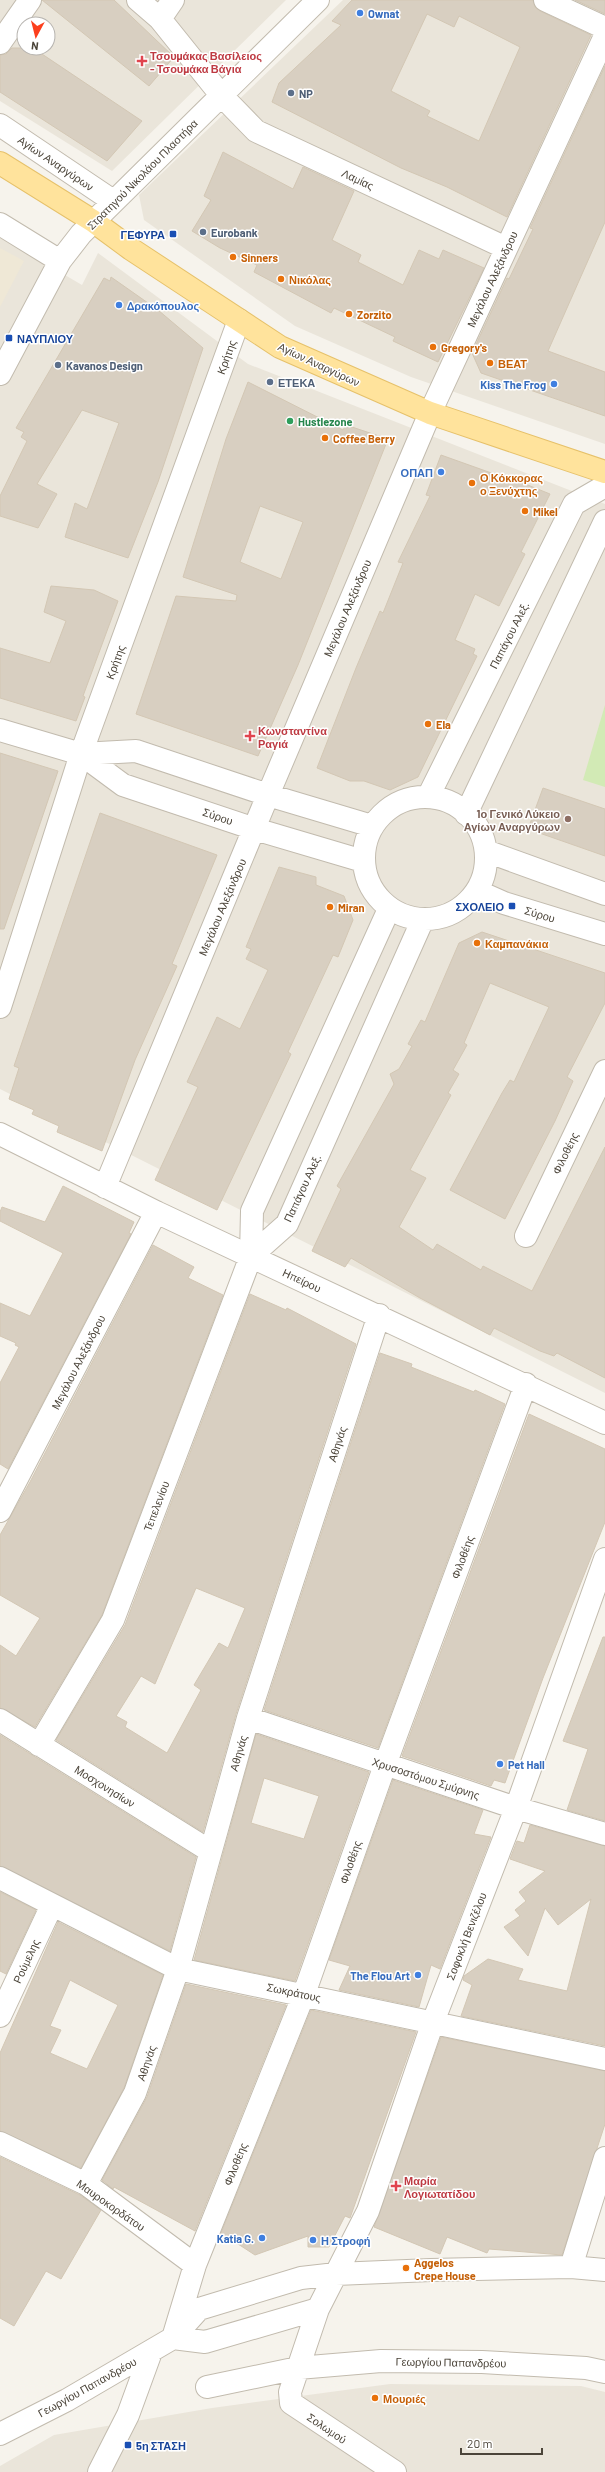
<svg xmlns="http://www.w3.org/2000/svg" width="605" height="2472" viewBox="0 0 605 2472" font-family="Barlow,sans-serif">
<rect width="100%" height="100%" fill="#f6f3ec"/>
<path fill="#eae5da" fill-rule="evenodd" d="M 0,0 L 286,0 L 112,171 L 0,101 ZM 24,24 L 48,24 L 48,48 L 24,48 Z
M 343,0 L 605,0 L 605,444 L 411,377 L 295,326 L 144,220 L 139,195 Z
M 0,237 L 82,285 L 98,253 L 248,364 L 605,504 L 605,1393 L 0,1089 Z
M 390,2384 L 581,2386 L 605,2392 L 605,2472 L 0,2472 L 0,2466 L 54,2435 L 212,2408 Z"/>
<path fill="#efe8d6" d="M 0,248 L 24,261 L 0,307 Z"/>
<path fill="#d2eab5" d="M 605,705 L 605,787 L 583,780 Z"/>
<path fill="#d8cfc1" stroke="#d3c7b4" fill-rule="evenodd" d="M 42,0 L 114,0 L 174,57 L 149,86 Z
M 352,0 L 533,0 L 535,7 L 540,11 L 591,35 L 507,217 L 447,187 L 401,168 L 272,102 L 279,83 L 341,25 L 332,21 ZM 427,14 L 454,27 L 459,16 L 520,47 L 479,141 L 427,116 L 430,111 L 391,91 Z
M 575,0 L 605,0 L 605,14 Z
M 12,48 L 33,48 L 142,121 L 107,161 L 0,92 L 0,55 L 6,54 Z
M 605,66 L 605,222 L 548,351 L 605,372 L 605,416 L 481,373 L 472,353 L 507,278 L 509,279 L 533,229 L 530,228 Z
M 223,152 L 293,189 L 303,167 L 354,191 L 332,240 L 361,255 L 358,262 L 403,285 L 419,250 L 439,259 L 443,250 L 484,268 L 438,362 L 393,341 L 395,337 L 334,308 L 331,313 L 254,272 L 257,265 L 220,248 L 192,231 L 211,200 L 204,196 Z
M 111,277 L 158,310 L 203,348 L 158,482 L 128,558 L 65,537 L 75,503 L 87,509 L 119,423 L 82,410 L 37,484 L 57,494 L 38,528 L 0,516 L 0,496 L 27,441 L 21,437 L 24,432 L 16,428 L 104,278 L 110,281 Z
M 248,382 L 343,430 L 346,425 L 388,439 L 298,665 L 258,756 L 136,714 L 176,596 L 236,601 L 237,595 L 183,577 L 226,439 ZM 260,506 L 303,522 L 281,579 L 240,562 Z
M 441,455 L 497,475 L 498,473 L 550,494 L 521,552 L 525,554 L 499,606 L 475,594 L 455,640 L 475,649 L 473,654 L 477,656 L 418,777 L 390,790 L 364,781 L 350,781 L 317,768 L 356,668 L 380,611 L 383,613 L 403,563 L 398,562 L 430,496 L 426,495 Z
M 51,586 L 94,590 L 118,601 L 83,696 L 85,697 L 76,721 L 0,698 L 0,648 L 50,663 L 66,621 L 44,612 Z
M 0,753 L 58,771 L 4,929 L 0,929 Z
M 543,788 L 605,809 L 605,856 L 528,829 Z
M 100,813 L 217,855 L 172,964 L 177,966 L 135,1060 L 102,1151 L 57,1132 L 59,1126 L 32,1114 L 34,1110 L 9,1099 L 19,1068 L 14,1066 Z
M 279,867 L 316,877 L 316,885 L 344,896 L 353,920 L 338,957 L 333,955 L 288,1052 L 291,1054 L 217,1210 L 155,1180 L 198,1087 L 187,1082 L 217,1017 L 240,1029 L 268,970 L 246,959 L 251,949 L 246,947 Z
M 482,932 L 605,973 L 605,1003 L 567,1077 L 573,1081 L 555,1121 L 505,1219 L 450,1190 L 502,1093 L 510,1080 L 514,1082 L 549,1007 L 490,983 L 464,1043 L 467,1045 L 453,1070 L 459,1074 L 448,1093 L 451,1095 L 410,1170 L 426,1178 L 399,1227 L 433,1250 L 437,1244 L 481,1270 L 483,1266 L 532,1291 L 605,1147 L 605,1378 L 557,1353 L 554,1356 L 540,1351 L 494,1328 L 490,1335 L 420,1298 L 351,1258 L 345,1267 L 312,1251 L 341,1189 L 337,1186 L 394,1084 L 390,1074 L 399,1069 L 412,1046 L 408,1044 L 421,1020 L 425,1022 L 459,943 Z
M 63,1186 L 134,1222 L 129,1233 L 131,1234 L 8,1469 L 0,1464 L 0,1383 L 19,1347 L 15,1345 L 16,1343 L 0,1336 L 0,1303 L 30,1316 L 63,1253 L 0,1221 L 0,1212 L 2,1207 L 45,1222 Z
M 153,1245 L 194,1267 L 188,1278 L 223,1295 L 102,1615 L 35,1727 L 0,1708 L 0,1645 L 16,1656 L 40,1618 L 0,1595 L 0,1535 L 30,1482 Z
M 250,1294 L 286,1310 L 287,1308 L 356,1344 L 236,1714 L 203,1832 L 56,1740 L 125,1625 ZM 196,1588 L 245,1608 L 228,1648 L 219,1643 L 194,1685 L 201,1690 L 167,1753 L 125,1727 L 127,1722 L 116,1716 L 141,1676 L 155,1684 Z
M 380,1353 L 412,1364 L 411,1367 L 474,1392 L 475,1390 L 505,1404 L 378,1748 L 264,1710 Z
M 529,1414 L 605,1449 L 605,1522 L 543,1678 L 505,1783 L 494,1780 L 491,1786 L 402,1756 Z
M 603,1637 L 605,1637 L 605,1821 L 567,1810 L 588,1749 L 563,1741 Z
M 256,1734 L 369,1772 L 295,1981 L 194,1960 ZM 264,1778 L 319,1796 L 304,1839 L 251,1823 Z
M 0,1735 L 196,1857 L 170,1951 L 0,1866 Z
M 393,1780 L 483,1810 L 474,1834 L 491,1837 L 440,1969 L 431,1965 L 419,2007 L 339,1990 L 350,1966 L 329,1960 Z
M 530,1825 L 605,1846 L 605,2046 L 461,2016 L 472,1985 L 463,1980 L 464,1976 L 488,1959 L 523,1969 L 518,1980 L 567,1991 L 591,1899 L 558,1925 L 545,1908 L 528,1956 L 504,1927 L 520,1916 L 515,1910 L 526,1901 L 519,1892 L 545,1871 L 510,1859 L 517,1841 L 524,1843 Z
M 0,1892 L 36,1910 L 6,1974 L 0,1971 Z
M 58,1922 L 163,1975 L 124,2088 L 81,2168 L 0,2131 L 0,2053 ZM 70,1980 L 118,2005 L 87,2069 L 50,2053 L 61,2030 L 50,2026 Z
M 186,1984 L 286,2005 L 195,2231 L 114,2187 L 113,2189 L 102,2180 L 147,2097 Z
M 311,2010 L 416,2032 L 350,2218 L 345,2216 L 329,2247 L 308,2247 L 308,2236 L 255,2255 L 221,2233 Z
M 441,2037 L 605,2071 L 605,2124 L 562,2255 L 489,2249 L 487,2253 L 447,2237 L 440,2254 L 374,2227 Z
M 0,2157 L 80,2195 L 101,2210 L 61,2279 L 46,2271 L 14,2326 L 0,2318 Z"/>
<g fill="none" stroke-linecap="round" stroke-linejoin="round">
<defs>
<path id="minor" d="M 138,0 L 160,19 L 221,95 L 256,131 L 506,248
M 545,0 L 605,28
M 160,19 L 173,0
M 0,43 L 30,0
M 0,125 L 113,201
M 0,224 L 60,261
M 0,374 L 60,261 L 81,234 L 318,0
M 0,730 L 81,754 L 123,785 L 255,829 L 363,861
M 81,754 L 136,751 L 268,795 L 372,826
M 428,797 L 574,504 L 605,486
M364 858a61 61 0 1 1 122 0a61 61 0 1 1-122 0Z
M 466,814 L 605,521
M 486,851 L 605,894
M 477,891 L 504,903 L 605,934
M 0,1007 L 81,754 L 239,320
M 0,1134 L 156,1212 L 605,1423
M 105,1187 L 268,795 L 430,413 L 605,36
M 526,1236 L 605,1071
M 251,1256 L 287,1224 L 423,919
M 0,1511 L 156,1212
M 248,1718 L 516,1808 L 605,1834
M 0,1720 L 210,1851
M 39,1745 L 113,1620 L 251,1256 L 252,1211 L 389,909
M 0,1878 L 178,1969 L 605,2059
M 0,2016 L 52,1905
M 0,2143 L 86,2184 L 195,2265
M 86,2184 L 135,2093 L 178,1969 L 248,1718 L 379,1315
M 571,2267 L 605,2158
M 173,2338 L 195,2265 L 304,1994 L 385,1765 L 526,1384
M 173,2338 L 205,2342 L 318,2309
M 207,2387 L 298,2368 L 381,2361 L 482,2362 L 586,2368 L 605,2372
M 0,2434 L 67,2400 L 173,2338 L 199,2309 L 301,2278 L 336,2274 L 431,2270 L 571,2267 L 605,2270
M 99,2472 L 128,2415 L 151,2352
M 395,2472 L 291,2403 L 290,2392 L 318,2309 L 368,2211 L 433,2022 L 516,1808 L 605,1559"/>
<path id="major" d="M 0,163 L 93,221 L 131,249 L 280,347 L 430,413 L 605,472"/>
</defs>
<use href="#minor" stroke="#c2bbae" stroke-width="24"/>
<use href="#major" stroke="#e6c16a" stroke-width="24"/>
<use href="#minor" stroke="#fff" stroke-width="22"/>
<use href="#major" stroke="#ffe39c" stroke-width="22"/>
</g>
<g fill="#3f7fe0" stroke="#fff" stroke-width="1.5">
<circle cx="360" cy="13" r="4"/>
<circle cx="119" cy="305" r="4"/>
<circle cx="554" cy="384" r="4"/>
<circle cx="441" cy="472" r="4"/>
<circle cx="500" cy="1764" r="4"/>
<circle cx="418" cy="1975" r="4"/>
<circle cx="262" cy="2238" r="4"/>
<circle cx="313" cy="2240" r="4"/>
</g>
<g fill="#e0444e" stroke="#fff" stroke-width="1.5">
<path d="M140 55h4v4h4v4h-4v4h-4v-4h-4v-4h4z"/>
<path d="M248 730h4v4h4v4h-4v4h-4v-4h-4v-4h4z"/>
<path d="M394 2180h4v4h4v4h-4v4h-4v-4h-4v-4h4z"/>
</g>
<g fill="#5c6f8a" stroke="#fff" stroke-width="1.5">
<circle cx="291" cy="93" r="4"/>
<circle cx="203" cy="232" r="4"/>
<circle cx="58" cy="365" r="4"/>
<circle cx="270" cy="382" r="4"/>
</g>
<g fill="#1a4fb4" stroke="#fff" stroke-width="1.5">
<rect x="169" y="230" width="8" height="8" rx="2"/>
<rect x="5" y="334" width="8" height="8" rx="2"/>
<rect x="508" y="902" width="8" height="8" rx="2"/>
<rect x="124" y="2441" width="8" height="8" rx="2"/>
</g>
<g fill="#e8710a" stroke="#fff" stroke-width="1.5">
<circle cx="233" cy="257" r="4"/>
<circle cx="281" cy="279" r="4"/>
<circle cx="349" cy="314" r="4"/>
<circle cx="433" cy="347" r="4"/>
<circle cx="490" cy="363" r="4"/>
<circle cx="325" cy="438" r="4"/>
<circle cx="472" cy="483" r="4"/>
<circle cx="525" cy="511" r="4"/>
<circle cx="428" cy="724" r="4"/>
<circle cx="330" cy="907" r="4"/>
<circle cx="477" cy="943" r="4"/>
<circle cx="406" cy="2268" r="4"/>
<circle cx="375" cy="2398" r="4"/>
</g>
<circle fill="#2e9e5b" stroke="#fff" stroke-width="1.5" cx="290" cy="421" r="4"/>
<circle fill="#8d6e63" stroke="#fff" stroke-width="1.5" cx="568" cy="819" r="4"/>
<g text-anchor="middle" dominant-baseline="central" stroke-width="3" stroke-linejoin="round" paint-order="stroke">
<g font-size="11" font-weight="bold" fill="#366cbe" stroke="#fff" text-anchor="start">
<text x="368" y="13">Ownat</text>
<text x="127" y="305">Δρακόπουλος</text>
<text x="546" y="384" text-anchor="end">Kiss The Frog</text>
<text x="433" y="472" text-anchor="end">ΟΠΑΠ</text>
<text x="508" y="1764">Pet Hall</text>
<text x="410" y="1975" text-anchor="end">The Flou Art</text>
<text x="254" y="2238" text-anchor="end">Katia G.</text>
<text x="321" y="2240">Η Στροφή</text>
</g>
<g font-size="11" font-weight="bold" fill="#be3a42" stroke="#fff" text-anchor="start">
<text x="150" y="55">Τσουμάκας Βασίλειος<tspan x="150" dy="13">- Τσουμάκα Βάγια</tspan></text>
<text x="258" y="730">Κωνσταντίνα<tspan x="258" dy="13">Ραγιά</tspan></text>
<text x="404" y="2180">Μαρία<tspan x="404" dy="13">Λογιωτατίδου</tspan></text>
</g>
<g font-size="11" font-weight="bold" fill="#4e5e75" stroke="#fff" text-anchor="start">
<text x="299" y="93">NP</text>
<text x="211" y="232">Eurobank</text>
<text x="66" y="365">Kavanos Design</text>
<text x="278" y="382">ΕΤΕΚΑ</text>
</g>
<g font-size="11" fill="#4b4439" stroke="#fff">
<text transform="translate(56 163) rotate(34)">Αγίων Αναργύρων</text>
<text transform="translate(142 174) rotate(-45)">Στρατηγού Νικολάου Πλαστήρα</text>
<text transform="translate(358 179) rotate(25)">Λαμίας</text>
<text transform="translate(492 279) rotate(-65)">Μεγάλου Αλεξάνδρου</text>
<text transform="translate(226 357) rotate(-70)">Κρήτης</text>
<text transform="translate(319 364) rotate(25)">Αγίων Αναργύρων</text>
<text transform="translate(347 608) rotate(-67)">Μεγάλου Αλεξάνδρου</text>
<text transform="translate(509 635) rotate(-63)">Παπάγου Αλεξ.</text>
<text transform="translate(115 662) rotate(-70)">Κρήτης</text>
<text transform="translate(218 816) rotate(19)">Σύρου</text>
<text transform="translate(222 907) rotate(-67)">Μεγάλου Αλεξάνδρου</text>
<text transform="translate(540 914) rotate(17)">Σύρου</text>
<text transform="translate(565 1153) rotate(-64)">Φιλοθέης</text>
<text transform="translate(302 1188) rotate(-65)">Παπάγου Αλεξ.</text>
<text transform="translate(302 1280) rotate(25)">Ηπείρου</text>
<text transform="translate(78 1362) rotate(-63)">Μεγάλου Αλεξάνδρου</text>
<text transform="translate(337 1444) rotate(-72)">Αθηνάς</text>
<text transform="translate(156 1506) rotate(-69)">Τεπελενίου</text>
<text transform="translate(462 1557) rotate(-70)">Φιλοθέης</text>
<text transform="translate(238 1753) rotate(-74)">Αθηνάς</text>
<text transform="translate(426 1778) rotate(18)">Χρυσοστόμου Σμύρνης</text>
<text transform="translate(105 1786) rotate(32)">Μοσχονησίων</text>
<text transform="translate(350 1862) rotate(-71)">Φιλοθέης</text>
<text transform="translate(466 1936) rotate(-69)">Σοφοκλή Βενιζέλου</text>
<text transform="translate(26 1961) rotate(-65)">Ρούμελης</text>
<text transform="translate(294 1992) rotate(12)">Σωκράτους</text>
<text transform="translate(146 2063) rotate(-71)">Αθηνάς</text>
<text transform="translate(235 2164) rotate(-68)">Φιλοθέης</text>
<text transform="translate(111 2205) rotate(35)">Μαυροκορδάτου</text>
<text transform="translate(451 2362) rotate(1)">Γεωργίου Παπανδρέου</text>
<text transform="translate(87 2387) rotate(-29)">Γεωργίου Παπανδρέου</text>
<text transform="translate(327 2428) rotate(34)">Σολωμού</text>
</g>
<g font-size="11" font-weight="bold" fill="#164399" stroke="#fff" text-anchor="end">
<text x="165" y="234">ΓΕΦΥΡΑ</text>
<text x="17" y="338" text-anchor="start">ΝΑΥΠΛΙΟΥ</text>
<text x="504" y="906">ΣΧΟΛΕΙΟ</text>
<text x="136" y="2445" text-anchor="start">5η ΣΤΑΣΗ</text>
</g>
<g font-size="11" font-weight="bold" fill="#c56008" stroke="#fff" text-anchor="start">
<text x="241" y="257">Sinners</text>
<text x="289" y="279">Νικόλας</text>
<text x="357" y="314">Zorzito</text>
<text x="441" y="347">Gregory's</text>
<text x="498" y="363">ΒΕΑΤ</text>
<text x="333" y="438">Coffee Berry</text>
<text x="480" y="477">Ο Κόκκορας<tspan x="480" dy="13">ο Ξενύχτης</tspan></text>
<text x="533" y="511">Mikel</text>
<text x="436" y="724">Ela</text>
<text x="338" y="907">Miran</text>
<text x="485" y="943">Καμπανάκια</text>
<text x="414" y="2262">Aggelos<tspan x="414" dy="13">Crepe House</tspan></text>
<text x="383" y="2398">Μουριές</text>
</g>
<g font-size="11" font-weight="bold" fill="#27864d" stroke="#fff" text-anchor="start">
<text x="298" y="421">Hustlezone</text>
</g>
<g font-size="11" font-weight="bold" fill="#785e54" stroke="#fff" text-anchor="end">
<text x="560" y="813">1ο Γενικό Λύκειο<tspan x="560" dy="13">Αγίων Αναργύρων</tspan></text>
</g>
</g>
<g transform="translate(36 36) rotate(187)"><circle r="19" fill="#ffffff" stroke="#b7b4b0"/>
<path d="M0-3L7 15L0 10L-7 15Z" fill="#fc3f1d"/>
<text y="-6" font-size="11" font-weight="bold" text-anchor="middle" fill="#4b4439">N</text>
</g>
<path d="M461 2448v6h81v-6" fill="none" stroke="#4b4439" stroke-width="2"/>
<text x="467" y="2448" font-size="12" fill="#4b4439" stroke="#ffffff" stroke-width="3" paint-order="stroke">20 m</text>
</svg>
